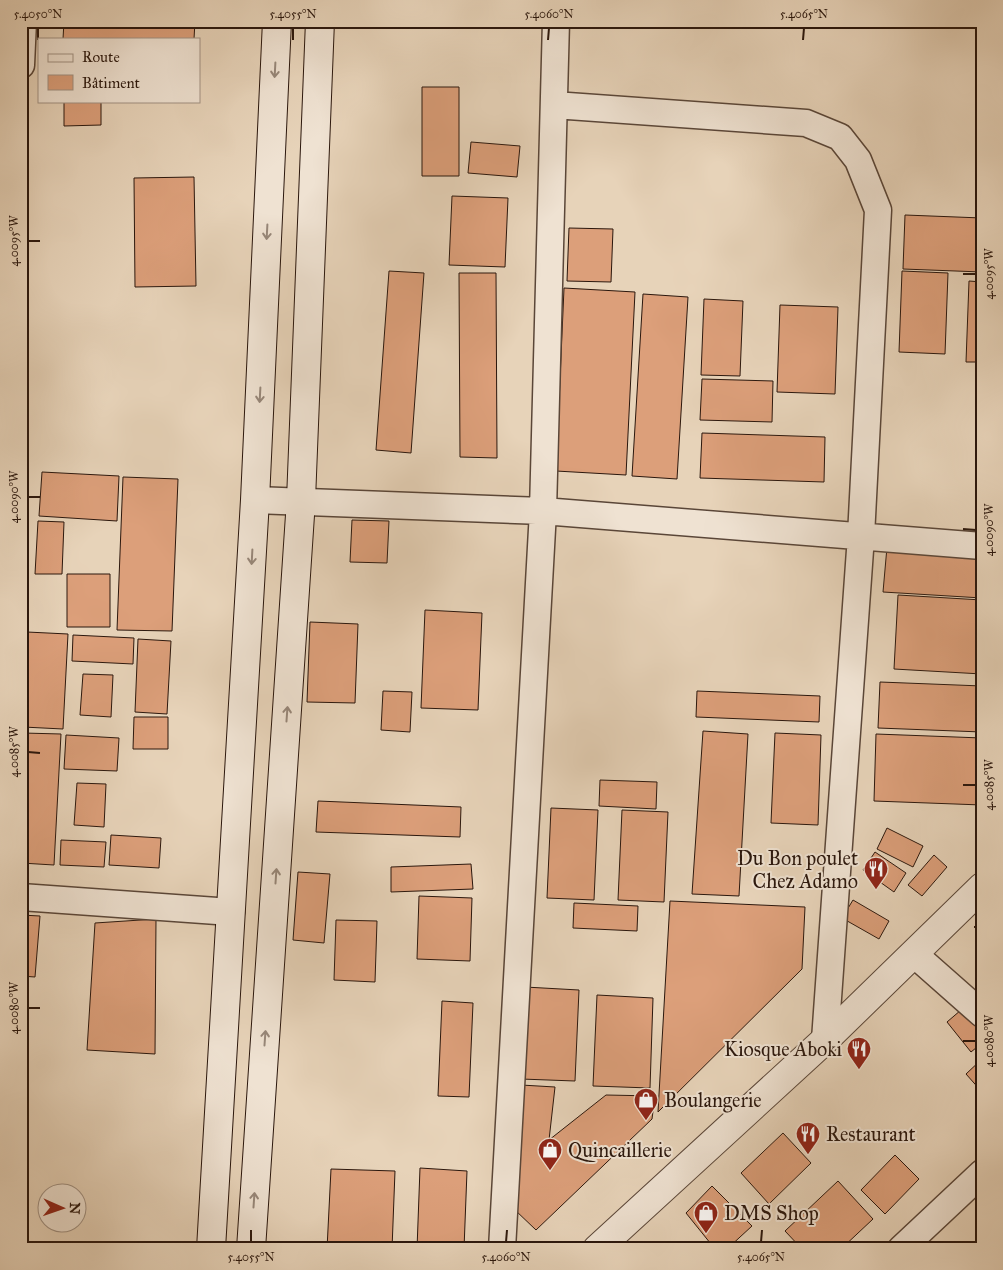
<svg xmlns="http://www.w3.org/2000/svg" width="1003" height="1270" viewBox="0 0 1003 1270" font-family="'IM FELL Great Primer',serif">
<rect width="100%" height="100%" fill="#e7d3b9"/>
<filter id="stains"><feTurbulence type="fractalNoise" baseFrequency=".004" numOctaves="4"/><feColorMatrix values="0 0 0 0 .2 0 0 0 0 .09 0 0 0 0 .02 0 0 0 .5 -.17"/></filter>
<radialGradient id="worn" r=".72"><stop offset=".6" stop-color="#630" stop-opacity="0"/><stop offset="1" stop-color="#630" stop-opacity=".3"/></radialGradient>
<path fill="#dc9f7a" stroke="#2b170d" d="M 64,21 L 195,21 L 194,39 L 63,39 Z
M 422,87 L 459,87 L 459,176 L 422,176 Z
M 64,101 L 101,101 L 101,125 L 64,126 Z
M 471,142 L 520,146 L 517,177 L 468,173 Z
M 194,177 L 196,286 L 135,287 L 134,178 Z
M 452,196 L 508,198 L 505,267 L 449,265 Z
M 905,215 L 982,218 L 982,272 L 903,269 Z
M 569,228 L 613,229 L 611,282 L 567,281 Z
M 389,271 L 424,273 L 411,453 L 376,450 Z
M 902,271 L 948,273 L 945,354 L 899,352 Z
M 459,273 L 496,273 L 497,458 L 460,457 Z
M 969,281 L 982,282 L 982,362 L 966,362 Z
M 564,288 L 635,292 L 626,475 L 556,471 Z
M 643,294 L 688,297 L 677,479 L 632,476 Z
M 704,299 L 743,301 L 740,376 L 701,375 Z
M 780,305 L 838,307 L 835,394 L 777,392 Z
M 702,379 L 773,381 L 772,422 L 700,420 Z
M 702,433 L 825,437 L 824,482 L 700,478 Z
M 42,472 L 119,476 L 117,521 L 39,516 Z
M 123,477 L 178,479 L 172,631 L 117,630 Z
M 352,520 L 389,521 L 387,563 L 350,562 Z
M 38,521 L 64,522 L 62,574 L 35,574 Z
M 887,547 L 982,552 L 982,598 L 883,592 Z
M 67,574 L 110,574 L 110,627 L 67,627 Z
M 898,595 L 982,600 L 982,674 L 894,669 Z
M 425,610 L 482,613 L 478,710 L 421,708 Z
M 310,622 L 358,624 L 355,703 L 307,702 Z
M 27,632 L 68,634 L 63,729 L 23,727 Z
M 73,635 L 134,638 L 133,664 L 72,661 Z
M 138,639 L 171,641 L 167,714 L 135,712 Z
M 83,674 L 113,675 L 111,717 L 80,715 Z
M 880,682 L 982,686 L 982,732 L 878,728 Z
M 383,691 L 412,692 L 410,732 L 381,730 Z
M 697,691 L 820,696 L 819,722 L 696,717 Z
M 134,717 L 168,717 L 168,749 L 133,749 Z
M 703,731 L 748,734 L 739,896 L 692,894 Z
M 23,733 L 61,734 L 54,865 L 21,863 Z
M 775,733 L 821,735 L 818,825 L 771,823 Z
M 876,734 L 982,738 L 982,805 L 874,801 Z
M 66,735 L 119,738 L 117,771 L 64,769 Z
M 600,780 L 657,782 L 656,809 L 599,806 Z
M 77,783 L 106,784 L 104,827 L 74,825 Z
M 318,801 L 461,807 L 460,837 L 316,832 Z
M 551,808 L 598,810 L 594,900 L 547,898 Z
M 622,810 L 668,812 L 664,902 L 618,900 Z
M 887,828 L 923,846 L 913,867 L 877,849 Z
M 111,835 L 161,838 L 159,868 L 109,865 Z
M 61,840 L 106,842 L 104,867 L 60,865 Z
M 875,852 L 906,873 L 894,892 L 863,870 Z
M 934,855 L 947,867 L 922,896 L 908,885 Z
M 471,864 L 473,889 L 391,892 L 391,867 Z
M 298,872 L 330,874 L 324,943 L 293,940 Z
M 419,896 L 472,898 L 470,961 L 417,959 Z
M 853,900 L 889,921 L 879,939 L 842,918 Z
M 670,901 L 805,907 L 802,969 L 658,1112 Z
M 574,903 L 638,906 L 637,931 L 573,928 Z
M 21,915 L 40,916 L 35,977 L 21,976 Z
M 156,919 L 155,1054 L 87,1050 L 95,923 Z
M 982,919 L 982,934 L 974,927 Z
M 336,920 L 377,921 L 375,982 L 334,980 Z
M 525,987 L 579,990 L 575,1081 L 521,1079 Z
M 597,995 L 653,998 L 650,1088 L 593,1086 Z
M 442,1001 L 473,1003 L 469,1097 L 438,1096 Z
M 968,1004 L 982,1022 L 982,1043 L 971,1052 L 947,1022 Z
M 982,1059 L 982,1092 L 966,1074 Z
M 521,1085 L 555,1087 L 549,1140 L 606,1095 L 655,1096 L 652,1119 L 536,1230 L 514,1209 Z
M 783,1133 L 811,1163 L 769,1204 L 741,1173 Z
M 895,1155 L 919,1179 L 885,1214 L 861,1190 Z
M 420,1168 L 467,1171 L 464,1249 L 417,1249 Z
M 331,1169 L 395,1171 L 392,1249 L 327,1249 Z
M 838,1181 L 873,1219 L 841,1249 L 802,1249 L 785,1231 Z
M 712,1186 L 752,1226 L 727,1249 L 715,1249 L 686,1213 Z"/>
<g fill="none" stroke-linecap="round" stroke-linejoin="round">
<defs>
<path id="minor" d="M 21,65 L 23,21
M 554,105 L 806,123 L 840,137 L 858,160 L 878,210 L 861,536 L 825,1040
M 255,500 L 543,511 L 982,546
M 21,897 L 231,912
M 914,954 L 982,1014
M 502,1249 L 543,511 L 556,21
M 901,1249 L 982,1173"/>
<path id="tertiary" d="M 597,1249 L 825,1040 L 982,887"/>
<path id="secondary" d="M 211,1249 L 255,500 L 277,21
M 251,1249 L 301,500 L 320,21"/>
</defs>
<use href="#minor" stroke="#5a4638" stroke-width="29"/>
<use href="#tertiary" stroke="#5a4638" stroke-width="30"/>
<use href="#secondary" stroke="#2b170d" stroke-width="30"/>
<use href="#minor" stroke="#efe2d2" stroke-width="26"/>
<use href="#tertiary" stroke="#efe2d2" stroke-width="28"/>
<use href="#secondary" stroke="#efe2d2" stroke-width="28"/>
</g>
<defs><path id="oneway-shaft" d="M-6 0H5M1.5-3L5.5 0L1.5 3" fill="none" stroke-width="1.6" stroke-linecap="round" stroke-linejoin="round" transform="scale(1.25)"/></defs>
<g stroke="#978779">
<use href="#oneway-shaft" transform="translate(275 70) rotate(93)"/>
<use href="#oneway-shaft" transform="translate(267 232) rotate(93)"/>
<use href="#oneway-shaft" transform="translate(260 395) rotate(93)"/>
<use href="#oneway-shaft" transform="translate(252 557) rotate(93)"/>
<use href="#oneway-shaft" transform="translate(287 714) rotate(-86)"/>
<use href="#oneway-shaft" transform="translate(276 876) rotate(-86)"/>
<use href="#oneway-shaft" transform="translate(265 1038) rotate(-86)"/>
<use href="#oneway-shaft" transform="translate(254 1200) rotate(-86)"/>
</g>
<path fill="none" stroke="#2b170d" stroke-width="2" d="M 38,40 L 38,28M 293,40 L 293,28M 548,40 L 549,28M 803,40 L 804,28M 28,241 L 40,241M 963,274 L 976,274M 28,497 L 40,497M 963,529 L 976,530M 28,752 L 40,753M 963,785 L 976,785M 28,1008 L 40,1008M 963,1041 L 976,1041M 251,1242 L 251,1230M 506,1242 L 507,1230M 761,1242 L 762,1230"/>
<defs>
<symbol id="restaurant-pin" viewBox="-11 -11 22 30"><path d="M0 17L-7.5 6A9.5 9.5 0 1 1 7.5 6Z" fill="#8f2418" stroke="#efe2d2"/><path d="M-5-6h1v4h1v-4h1v4h1v-4h1v5L-1.5 .5V6h-2V.5L-5-1ZM5-6V6H3V1.5H1.5Q1.5-4 5-6Z" fill="#fff"/></symbol>
<symbol id="shop-pin" viewBox="-11 -11 22 30"><path d="M0 17L-7.5 6A9.5 9.5 0 1 1 7.5 6Z" fill="#8f2418" stroke="#efe2d2"/><path d="M-5-2.5h2.3a2.7 3.5 0 0 1 5.4 0H5L5.5 6h-11ZM-1.5-2.5h3a1.5 2.3 0 0 0-3 0Z" fill="#fff"/></symbol>
</defs>
<g fill-rule="evenodd">
<use href="#restaurant-pin" x="862" y="855" width="28" height="38"/>
<use href="#restaurant-pin" x="845" y="1035" width="28" height="38"/>
<use href="#shop-pin" x="632" y="1086" width="28" height="38"/>
<use href="#restaurant-pin" x="794" y="1120" width="28" height="38"/>
<use href="#shop-pin" x="536" y="1136" width="28" height="38"/>
<use href="#shop-pin" x="692" y="1199" width="28" height="38"/>
</g>
<g text-anchor="middle" dominant-baseline="central" stroke-width="4" stroke-linejoin="round" paint-order="stroke">
<g font-size="20" fill="#2b170d" stroke="#efe2d2" text-anchor="start">
<text x="858" y="858" text-anchor="end">Du Bon poulet<tspan x="858" dy="23">Chez Adamo</tspan></text>
<text x="842" y="1049" text-anchor="end">Kiosque Aboki</text>
<text x="664" y="1100">Boulangerie</text>
<text x="826" y="1134">Restaurant</text>
<text x="568" y="1150">Quincaillerie</text>
<text x="724" y="1213">DMS Shop</text>
</g>
</g>
<rect width="1003" height="1270" fill="none" stroke="#e7d3b9" stroke-width="55"/>
<rect x="38" y="38" width="162" height="65" fill="#efe2d2" stroke="#a19183"/>
<rect x="48" y="54" width="25" height="8" fill="#efe2d2" stroke="#a19183"/>
<text x="82" y="62" font-size="15" fill="#2b170d">Route</text>
<rect x="48" y="75" width="25" height="15" fill="#dc9f7a" stroke="#a19183"/>
<text x="82" y="88" font-size="15" fill="#2b170d">Bâtiment</text>
<g transform="translate(62 1208) rotate(92)"><circle r="24" fill="#efe2d2" stroke="#a19183"/>
<path d="M0-4L9 19L0 12L-9 19Z" fill="#8f2418"/>
<text y="-8" font-size="14" font-weight="bold" text-anchor="middle" fill="#2b170d">N</text>
</g>
<rect x="28" y="28" width="948" height="1214" fill="none" stroke="#2b170d" stroke-width="2"/>
<g font-size="12" text-anchor="middle" fill="#2b170d">
<text x="38" y="18">5.4050°N</text>
<text x="293" y="18">5.4055°N</text>
<text x="549" y="18">5.4060°N</text>
<text x="804" y="18">5.4065°N</text>
<text transform="translate(14 241) rotate(-90)" y="4">4.0095°W</text>
<text transform="translate(989 274) rotate(-90)" y="4">4.0095°W</text>
<text transform="translate(14 497) rotate(-90)" y="4">4.0090°W</text>
<text transform="translate(989 530) rotate(-90)" y="4">4.0090°W</text>
<text transform="translate(14 752) rotate(-90)" y="4">4.0085°W</text>
<text transform="translate(989 785) rotate(-90)" y="4">4.0085°W</text>
<text transform="translate(14 1008) rotate(-90)" y="4">4.0080°W</text>
<text transform="translate(989 1041) rotate(-90)" y="4">4.0080°W</text>
<text x="251" y="1261">5.4055°N</text>
<text x="506" y="1261">5.4060°N</text>
<text x="761" y="1261">5.4065°N</text>
</g>
<rect width="100%" height="100%" filter="url(#stains)"/>
<rect width="100%" height="100%" fill="url(#worn)"/>
</svg>
